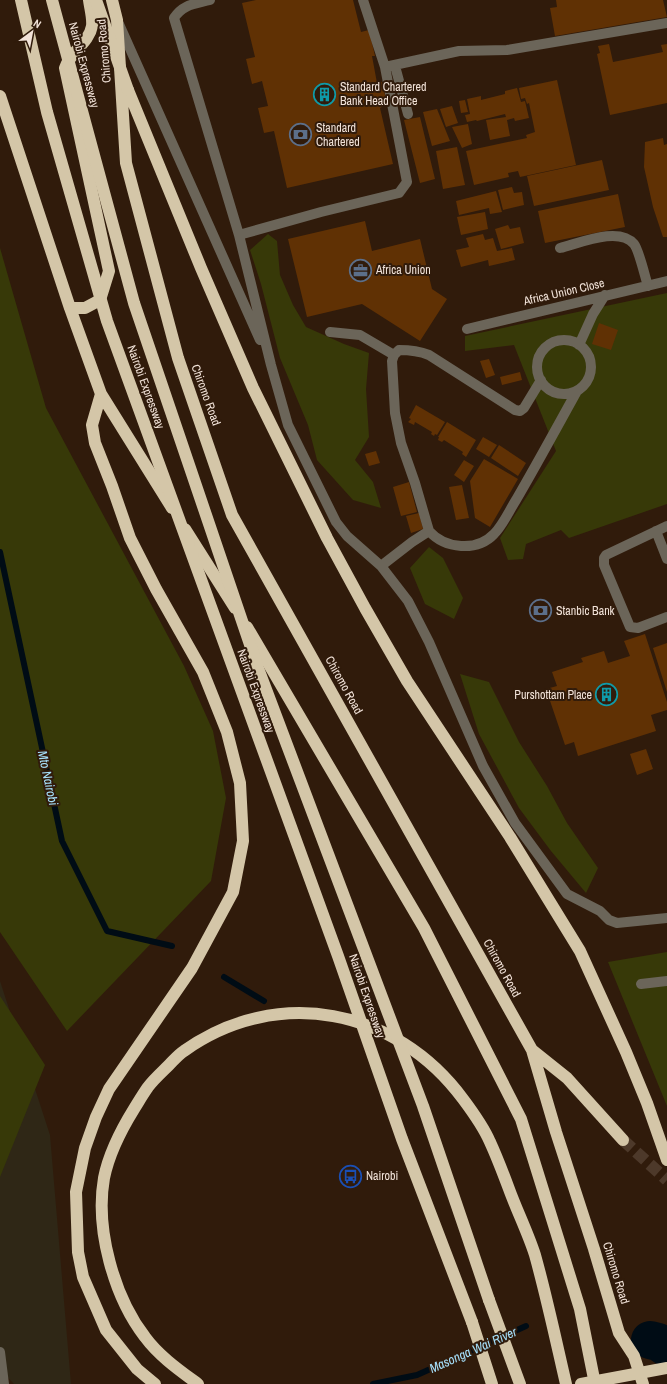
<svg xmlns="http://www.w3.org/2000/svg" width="667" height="1384" viewBox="0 0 667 1384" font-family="'Archivo Narrow',sans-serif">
<rect width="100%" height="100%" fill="#301b0b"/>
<path fill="#2f2716" d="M 0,981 L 50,1135 L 71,1384 L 14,1384 L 0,1369 Z"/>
<path fill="#373908" d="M 268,234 L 277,241 L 280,275 L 293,305 L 306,327 L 344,344 L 369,353 L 366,389 L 369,437 L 355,460 L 373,482 L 381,508 L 353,500 L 317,460 L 308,425 L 280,358 L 261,284 L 250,250 Z
M 0,248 L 46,408 L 184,666 L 213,731 L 226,798 L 211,881 L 67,1031 L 0,932 Z
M 667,293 L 667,504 L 569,538 L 561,530 L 526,544 L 523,559 L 508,560 L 500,538 L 556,451 L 514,345 L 465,351 L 465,336 Z
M 429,547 L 443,558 L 463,598 L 454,619 L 425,604 L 410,568 Z
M 460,674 L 489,682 L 519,742 L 547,786 L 567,823 L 598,868 L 586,893 L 551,851 L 519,808 L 479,734 Z
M 667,952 L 667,1106 L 608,962 Z
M 0,996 L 45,1065 L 0,1177 Z"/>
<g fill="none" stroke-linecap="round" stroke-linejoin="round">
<path stroke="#000c15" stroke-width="6" d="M 0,552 L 62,841 L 107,931 L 172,946
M 224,977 L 264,1001
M 373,1384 L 417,1375 L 526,1326"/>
<path stroke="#000c15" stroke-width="38" d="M 650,1340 L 658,1342 L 667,1348"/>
</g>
<path fill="#603104" d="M 256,0 L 353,0 L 361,32 L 369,30 L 375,56 L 372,56 L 377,83 L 382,82 L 387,104 L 380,108 L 393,164 L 287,188 L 274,131 L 264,133 L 258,108 L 268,106 L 262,81 L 252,84 L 246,59 L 255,57 L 242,3 Z
M 556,0 L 663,0 L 667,17 L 555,36 L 550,8 L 557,7 Z
M 609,44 L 613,62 L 663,52 L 661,45 L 667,44 L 667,103 L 610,115 L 597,54 L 600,53 L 598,46 Z
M 557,80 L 576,165 L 520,177 L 518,171 L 508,173 L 509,177 L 474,185 L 466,151 L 527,138 L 526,135 L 535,132 L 529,103 L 527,104 L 525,98 L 521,99 L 519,88 Z
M 517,88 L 521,102 L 525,101 L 529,118 L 515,121 L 514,118 L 507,120 L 510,136 L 490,140 L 486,120 L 506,117 L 505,114 L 477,121 L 476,120 L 467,122 L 465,115 L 470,114 L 467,99 L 481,96 L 481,100 L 505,94 L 505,91 Z
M 465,100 L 468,112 L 461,113 L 459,101 Z
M 452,106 L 458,123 L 446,127 L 440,109 Z
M 437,109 L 450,141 L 432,146 L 423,112 Z
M 420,117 L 435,179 L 420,183 L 404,120 Z
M 468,124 L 472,144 L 462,148 L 452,127 Z
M 663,138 L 664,145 L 667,144 L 667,237 L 663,237 L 653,207 L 644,167 L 645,142 Z
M 457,147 L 465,185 L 443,189 L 436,151 Z
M 602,160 L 609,190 L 534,206 L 527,176 Z
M 512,187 L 514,193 L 522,192 L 524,205 L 503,210 L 498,190 Z
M 496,191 L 502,212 L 490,214 L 489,208 L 459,215 L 456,201 Z
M 618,194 L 625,227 L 545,243 L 538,211 Z
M 485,212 L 488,229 L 461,235 L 457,217 Z
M 365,221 L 372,251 L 420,239 L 432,289 L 447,299 L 420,341 L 362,304 L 307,317 L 288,239 Z
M 508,225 L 510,229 L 520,227 L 524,243 L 501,249 L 495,229 Z
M 483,234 L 485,240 L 493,238 L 497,251 L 512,248 L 515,260 L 489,266 L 488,260 L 461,267 L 456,250 L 469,247 L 466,238 Z
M 599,323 L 618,330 L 611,350 L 592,344 Z
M 489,359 L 495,375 L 486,378 L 480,361 Z
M 520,372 L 522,380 L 502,385 L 500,377 Z
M 416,405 L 445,422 L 437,435 L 435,434 L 434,436 L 431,434 L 432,432 L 415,422 L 414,425 L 408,422 L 411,419 L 409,418 Z
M 447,422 L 476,440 L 466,457 L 462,454 L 463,452 L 444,440 L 442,442 L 438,440 L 439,437 L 438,437 Z
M 483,437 L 497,445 L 489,457 L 476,449 Z
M 499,445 L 526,463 L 518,476 L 491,458 Z
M 376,451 L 380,463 L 369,466 L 365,454 Z
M 484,459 L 518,479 L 490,527 L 475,518 L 470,481 Z
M 464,460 L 474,466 L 464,482 L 454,475 Z
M 409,482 L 417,512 L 401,516 L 393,487 Z
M 462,485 L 469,518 L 456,520 L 449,487 Z
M 419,513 L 423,529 L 411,533 L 406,516 Z
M 645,634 L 667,702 L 667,710 L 651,715 L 656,731 L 578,756 L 574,742 L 565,745 L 546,689 L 557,686 L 552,672 L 583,662 L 581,658 L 604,651 L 608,663 L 630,656 L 624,641 Z
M 667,643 L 667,692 L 653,648 Z
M 646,749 L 653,769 L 637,775 L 630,754 Z"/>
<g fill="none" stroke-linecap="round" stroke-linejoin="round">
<path stroke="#4d392a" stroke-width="12" stroke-dasharray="12 6" stroke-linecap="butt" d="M 623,1140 L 667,1180"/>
<path stroke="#6b6559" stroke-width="10" d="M 210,0 C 195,4 183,4 174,18 L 239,235 L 321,212 L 399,193 L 407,182 L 385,67 L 459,51 L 507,50 L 667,23
M 363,0 L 385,67
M 119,24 L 260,340
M 395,66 L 408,114
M 239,235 L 271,365 L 288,425 L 336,522 L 347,536 L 381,566 L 408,601 L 429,642 L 483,766 L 515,823 L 567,894 L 600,911 L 609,920 L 617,923 L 667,918
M 560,248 C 580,243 619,226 634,244 C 639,250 645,277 648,286
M 467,329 L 667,281
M 330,332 L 360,335 L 394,355
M537 367a27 27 0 1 1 54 0a27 27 0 1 1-54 0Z
M 579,345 L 593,314 L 605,295
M 541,380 L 524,408 L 520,411 L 515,410 L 429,355 C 419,351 410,350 399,350 L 394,355 L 392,361 L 395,413 L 401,443 L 415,483 L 429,531 C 445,549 477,552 494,534 C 503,525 509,511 516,500 C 537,464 557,427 577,391
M 667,526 L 606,555 L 604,558 L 604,565 L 630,627 L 638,628 L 667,617
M 656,531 L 667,559
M 381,566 L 412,542 L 429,531
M 641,984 L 667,981
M 0,1352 L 4,1384"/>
<path stroke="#d4c6a8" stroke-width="12" d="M 112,0 L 117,20 L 126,163 L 178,358 L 232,515 L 532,1050 L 556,1132 L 594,1249 L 619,1333 L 634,1356 L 643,1384
M 128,90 L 201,268 L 253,388 L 327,538 L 365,608 L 407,681 L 510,837 L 580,951 L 626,1052 L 647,1103 L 667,1160
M 0,96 L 70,308 L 101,394 L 172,508
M 70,308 L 85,308 L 100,300 L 109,271 L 65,68 C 70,52 89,43 92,26 C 93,18 90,8 89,0
M 101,394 L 92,425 L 95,443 L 112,486 L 130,538 L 156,589 L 203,672 L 227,732 L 240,783 L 243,841 L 233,892 L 192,968 L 109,1089 L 96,1117 L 85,1148 L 76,1192 L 78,1252 L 83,1277 L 106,1330 L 137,1369 L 155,1384
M 185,529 L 235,608
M 247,627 L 424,928 L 521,1119 L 580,1309 L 595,1384
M 532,1050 L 567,1078 L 623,1140
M 489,1300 L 520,1384
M 472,1322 L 492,1384
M 198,1384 C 179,1370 159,1356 145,1337 C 114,1297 95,1229 104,1178 C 109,1153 121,1130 134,1109 C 139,1101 143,1094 148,1087 C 154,1079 162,1072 169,1065 C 174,1060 178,1055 184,1051 C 277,985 396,1008 463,1099 C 472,1111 484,1128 490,1142 C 497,1157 503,1173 509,1189 C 517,1211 528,1233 535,1255 C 547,1298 556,1341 566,1384"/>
<path stroke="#d4c6a8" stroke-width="12" d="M 21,0 L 47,112 L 107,321 L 338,956 L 402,1139 L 472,1322
M 52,0 L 134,303 L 258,668 L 423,1106 L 489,1300
M 96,0 L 128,90
M 581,1384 L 667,1368"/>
</g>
<defs>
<symbol id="building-ring" viewBox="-11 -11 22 22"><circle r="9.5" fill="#301b0b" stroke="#0f9aa8" stroke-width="1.5"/><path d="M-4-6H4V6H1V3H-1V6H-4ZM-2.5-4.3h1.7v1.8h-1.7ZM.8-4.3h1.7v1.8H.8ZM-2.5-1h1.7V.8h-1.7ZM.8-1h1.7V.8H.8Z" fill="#0f9aa8"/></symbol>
<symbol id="bank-ring" viewBox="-11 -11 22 22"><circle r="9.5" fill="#301b0b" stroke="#5c6f8a" stroke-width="1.5"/><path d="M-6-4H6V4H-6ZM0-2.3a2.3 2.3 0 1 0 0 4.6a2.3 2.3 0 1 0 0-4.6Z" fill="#5c6f8a"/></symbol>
<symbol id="office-ring" viewBox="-11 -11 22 22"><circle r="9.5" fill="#301b0b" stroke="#5c6f8a" stroke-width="1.5"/><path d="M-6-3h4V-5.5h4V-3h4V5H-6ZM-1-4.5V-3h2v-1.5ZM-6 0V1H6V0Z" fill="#5c6f8a"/></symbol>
<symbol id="bus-ring" viewBox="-11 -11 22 22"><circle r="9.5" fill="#301b0b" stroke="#1a4fb4" stroke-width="1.5"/><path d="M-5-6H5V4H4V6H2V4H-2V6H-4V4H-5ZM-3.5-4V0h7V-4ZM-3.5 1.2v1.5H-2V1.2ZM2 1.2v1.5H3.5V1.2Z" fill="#1a4fb4"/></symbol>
</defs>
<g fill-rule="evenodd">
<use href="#building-ring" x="312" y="82" width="25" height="25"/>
<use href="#bank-ring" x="288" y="122" width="25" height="25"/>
<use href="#office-ring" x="348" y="258" width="25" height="25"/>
<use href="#bank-ring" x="528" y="598" width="25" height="25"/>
<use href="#building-ring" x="594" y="682" width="25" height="25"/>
<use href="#bus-ring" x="338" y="1164" width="25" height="25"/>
</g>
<g text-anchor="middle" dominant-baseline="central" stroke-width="4" stroke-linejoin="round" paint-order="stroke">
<g font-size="12" fill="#f2e3d9" stroke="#301b0b">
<text transform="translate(104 51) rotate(-95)">Chiromo Road</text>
<text transform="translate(84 65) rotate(75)">Nairobi Expressway</text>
<text transform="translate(564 292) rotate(-13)">Africa Union Close</text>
<text transform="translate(146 387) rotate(70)">Nairobi Expressway</text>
<text transform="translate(206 395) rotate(70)">Chiromo Road</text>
<text transform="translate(344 685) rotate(61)">Chiromo Road</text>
<text transform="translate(256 691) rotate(70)">Nairobi Expressway</text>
<text transform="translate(502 968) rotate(61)">Chiromo Road</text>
<text transform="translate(367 996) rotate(71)">Nairobi Expressway</text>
<text transform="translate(616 1273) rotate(73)">Chiromo Road</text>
</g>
<g font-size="12" fill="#f2e3d9" stroke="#301b0b" text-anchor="start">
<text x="340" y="87">Standard Chartered<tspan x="340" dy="14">Bank Head Office</tspan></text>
<text x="316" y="128">Standard<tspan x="316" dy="14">Chartered</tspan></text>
<text x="376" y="270">Africa Union</text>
<text x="556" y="611">Stanbic Bank</text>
<text x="592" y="695" text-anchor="end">Purshottam Place</text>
<text x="366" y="1176">Nairobi</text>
</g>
<g font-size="13" font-style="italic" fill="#a6e0fb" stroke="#301b0b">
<text transform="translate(48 778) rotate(78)">Mto Nairobi</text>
<text transform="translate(473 1350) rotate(-24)">Masonga Wai River</text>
</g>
</g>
<g transform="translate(32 32) rotate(32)" stroke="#301b0b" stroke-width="3" paint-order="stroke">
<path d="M0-3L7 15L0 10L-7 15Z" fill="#f2e3d9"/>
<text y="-6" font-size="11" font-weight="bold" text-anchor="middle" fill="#f2e3d9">N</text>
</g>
</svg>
